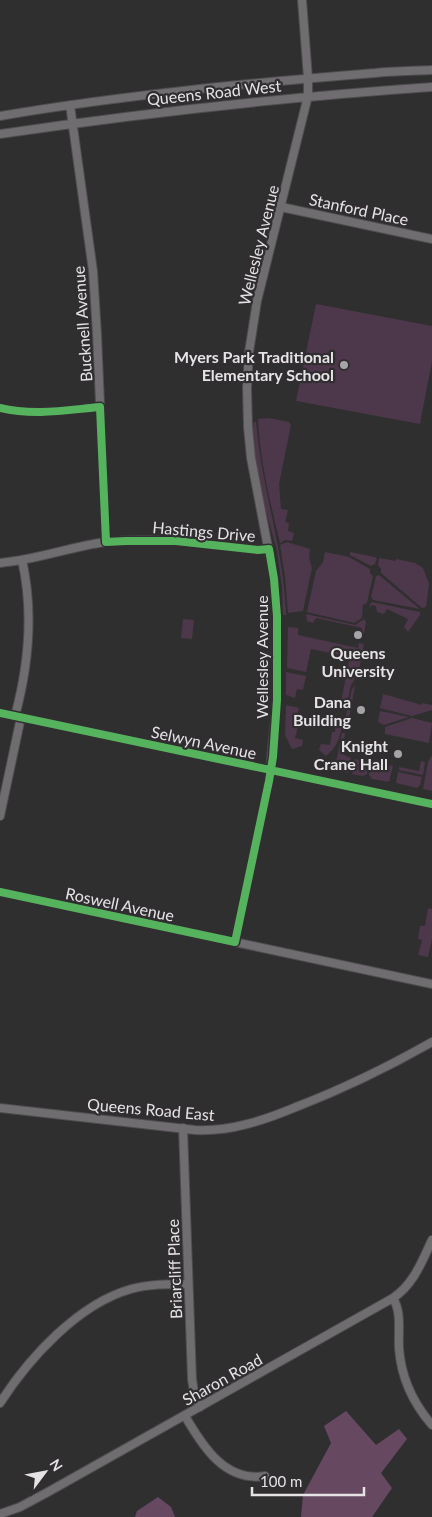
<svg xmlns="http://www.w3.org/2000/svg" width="432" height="1517" viewBox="0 0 432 1517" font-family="Lato,sans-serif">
<rect width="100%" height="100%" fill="#302f30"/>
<path fill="#4d374a" d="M 316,304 L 432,326 L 432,361 L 420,424 L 296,401 Z
M 258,419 L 269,418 L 289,422 L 291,425 L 279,484 L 281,509 L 288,510 L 285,522 L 289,523 L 288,531 L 294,533 L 292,541 L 285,540 L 280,543 C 270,501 260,461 258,419 Z
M 256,421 C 261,486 284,549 286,615 L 283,615 L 282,587 L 277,551 L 260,489 L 253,450 L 251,425 Z
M 287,542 L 310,549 L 309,558 L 312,568 L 303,611 L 288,613 L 285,577 L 280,545 Z
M 325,552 L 349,557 L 370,569 L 370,573 L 373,576 L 367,603 L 363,605 L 362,618 L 354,623 L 307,612 L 316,571 L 323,562 Z
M 350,552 L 375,557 L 377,559 L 375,564 L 371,566 L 350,555 Z
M 379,558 L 396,561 L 396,559 L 415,563 L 423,568 L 429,584 L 426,607 L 422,608 L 381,573 L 381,569 L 378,565 Z
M 379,575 L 420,609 L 373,600 L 371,597 L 376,576 Z
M 372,602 L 420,612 L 420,615 L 408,632 L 404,627 L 408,619 L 387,609 L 384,614 L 377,612 L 376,606 L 371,605 L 369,610 L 370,604 Z
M 306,614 L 355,625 L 364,619 L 366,622 L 364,633 L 361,633 L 362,628 L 316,618 L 313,623 L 307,621 Z
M 183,619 L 194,620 L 192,639 L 181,638 Z
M 288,627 L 298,628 L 298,635 L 358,648 L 359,643 L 364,644 L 359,670 L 356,669 L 354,681 L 351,685 L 346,708 L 340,707 L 350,657 L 311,649 L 306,672 L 287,668 Z
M 286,672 L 306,676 L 303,690 L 297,689 L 295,698 L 286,695 Z
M 355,686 L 348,722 L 346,722 L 345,720 L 352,689 Z
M 383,694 L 422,705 L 422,703 L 432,705 L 432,710 L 412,716 L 380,708 Z
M 286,705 L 299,708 L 295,725 L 298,726 L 295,738 L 303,740 L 302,746 L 292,749 L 285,735 Z
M 380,711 L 409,717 L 384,725 L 378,722 Z
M 412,718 L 432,723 L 429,743 L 385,734 L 385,727 Z
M 336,724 L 342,725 C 340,738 337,747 326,756 L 319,750 L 321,744 L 330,745 L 332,732 L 335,732 Z
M 342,733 L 345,733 L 342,752 L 344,755 L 351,758 L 348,773 L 339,771 L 335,767 Z
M 432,755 L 432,791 L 423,789 L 428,762 Z
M 355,759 L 369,762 L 367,774 L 363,776 L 352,774 Z
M 372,761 L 393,766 L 389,782 L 372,779 L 369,775 Z
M 421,761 L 425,762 L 423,775 L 399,770 L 399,767 L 419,771 Z
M 398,772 L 422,777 L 420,785 L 417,788 L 396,783 Z
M 428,908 L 432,909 L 432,939 L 428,957 L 418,955 L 422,940 L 418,939 L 420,926 L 425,926 Z"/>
<path fill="#664961" d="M 346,1411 L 376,1445 L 399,1429 L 407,1439 L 381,1473 L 392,1488 L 372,1517 L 301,1517 L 303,1495 L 331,1443 L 324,1426 Z
M 158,1497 L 171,1507 L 175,1517 L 135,1517 L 137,1511 Z"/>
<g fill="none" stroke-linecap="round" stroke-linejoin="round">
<defs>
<path id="minor" d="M 70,105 L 93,271 L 97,334 L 106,542
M 0,116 C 124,95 250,83 375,73 C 394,71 413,71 432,70
M 0,134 C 144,113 287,97 432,87
M 281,207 L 432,239
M 0,408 C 34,416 66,410 100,407
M 0,563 C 36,560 70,547 105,542 C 156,536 207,544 258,550 L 269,549
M 0,713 L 432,804
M 15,716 C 29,664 34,613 22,560
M 0,816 L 21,717
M 0,892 L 432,984
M 235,942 L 269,781 L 277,700 L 277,616 L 274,579 L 251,458 L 248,427 L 247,388 L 249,352 L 257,301 L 308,96 L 308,78 L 302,0
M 0,1108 L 195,1130 C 230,1132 265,1120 296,1107 C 343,1089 388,1067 432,1042
M 183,1128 L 192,1379 L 194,1392 L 200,1407
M 393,1298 C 402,1313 398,1331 399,1348 C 401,1377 413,1403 432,1425
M 0,1403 C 29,1358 78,1304 131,1289 C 149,1284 169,1284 188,1284
M 185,1416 C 203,1447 225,1482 265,1476
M 0,1514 L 20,1507 L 48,1492 L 393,1298 C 414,1284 422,1261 432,1240"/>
</defs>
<use href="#minor" stroke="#4e4c4e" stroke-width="10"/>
<use href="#minor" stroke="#6f6d6f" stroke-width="8"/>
<defs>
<path id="cycleway" d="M 0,408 C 34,416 66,410 100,407 L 106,542 L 126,541 L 176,541 L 258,550 L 269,549 L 274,579 L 277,616 L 277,700 L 273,757 L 269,781 L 235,942 L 0,892
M 0,713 L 432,804"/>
</defs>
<use href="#cycleway" stroke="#312e31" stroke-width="11"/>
<use href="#cycleway" stroke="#56b35d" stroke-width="8"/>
</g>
<g fill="#a6a4a6" stroke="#312e31" stroke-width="2">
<circle cx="344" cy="365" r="5"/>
<circle cx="358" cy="635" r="5"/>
<circle cx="361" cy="710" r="5"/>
<circle cx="398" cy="754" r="5"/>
</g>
<g text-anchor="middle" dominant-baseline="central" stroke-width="4.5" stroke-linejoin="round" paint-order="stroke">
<g font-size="16" fill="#e6e3e5" stroke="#312e31">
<text transform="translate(214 92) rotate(-6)">Queens Road West</text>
<text transform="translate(359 209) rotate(12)">Stanford Place</text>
<text transform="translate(258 245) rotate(-76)">Wellesley Avenue</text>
<text transform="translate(82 324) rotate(-94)">Bucknell Avenue</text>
<text transform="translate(204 531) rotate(5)">Hastings Drive</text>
<text transform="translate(261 657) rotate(-90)">Wellesley Avenue</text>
<text transform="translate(204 742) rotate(12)">Selwyn Avenue</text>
<text transform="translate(120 904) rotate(12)">Roswell Avenue</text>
<text transform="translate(151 1109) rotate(5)">Queens Road East</text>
<text transform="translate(174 1269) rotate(-92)">Briarcliff Place</text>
<text transform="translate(222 1379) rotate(-29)">Sharon Road</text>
</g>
<g font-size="16" font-weight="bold" fill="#e6e3e5" stroke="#312e31" text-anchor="end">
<text x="334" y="356">Myers Park Traditional<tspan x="334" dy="18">Elementary School</tspan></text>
<text x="358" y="652" text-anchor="middle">Queens<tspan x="358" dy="18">University</tspan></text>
<text x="351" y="701">Dana<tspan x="351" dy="18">Building</tspan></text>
<text x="388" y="745">Knight<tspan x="388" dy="18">Crane Hall</tspan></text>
</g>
</g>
<g transform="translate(45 1472) rotate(58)" stroke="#312e31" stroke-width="4" paint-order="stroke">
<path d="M0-4L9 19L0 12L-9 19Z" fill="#e6e3e5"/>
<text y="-8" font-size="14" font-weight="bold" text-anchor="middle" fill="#e6e3e5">N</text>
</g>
<path d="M252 1487v8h112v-8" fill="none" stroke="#e6e3e5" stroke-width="2.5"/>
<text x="260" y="1487" font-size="15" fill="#e6e3e5" stroke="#312e31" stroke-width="4" paint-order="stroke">100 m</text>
</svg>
